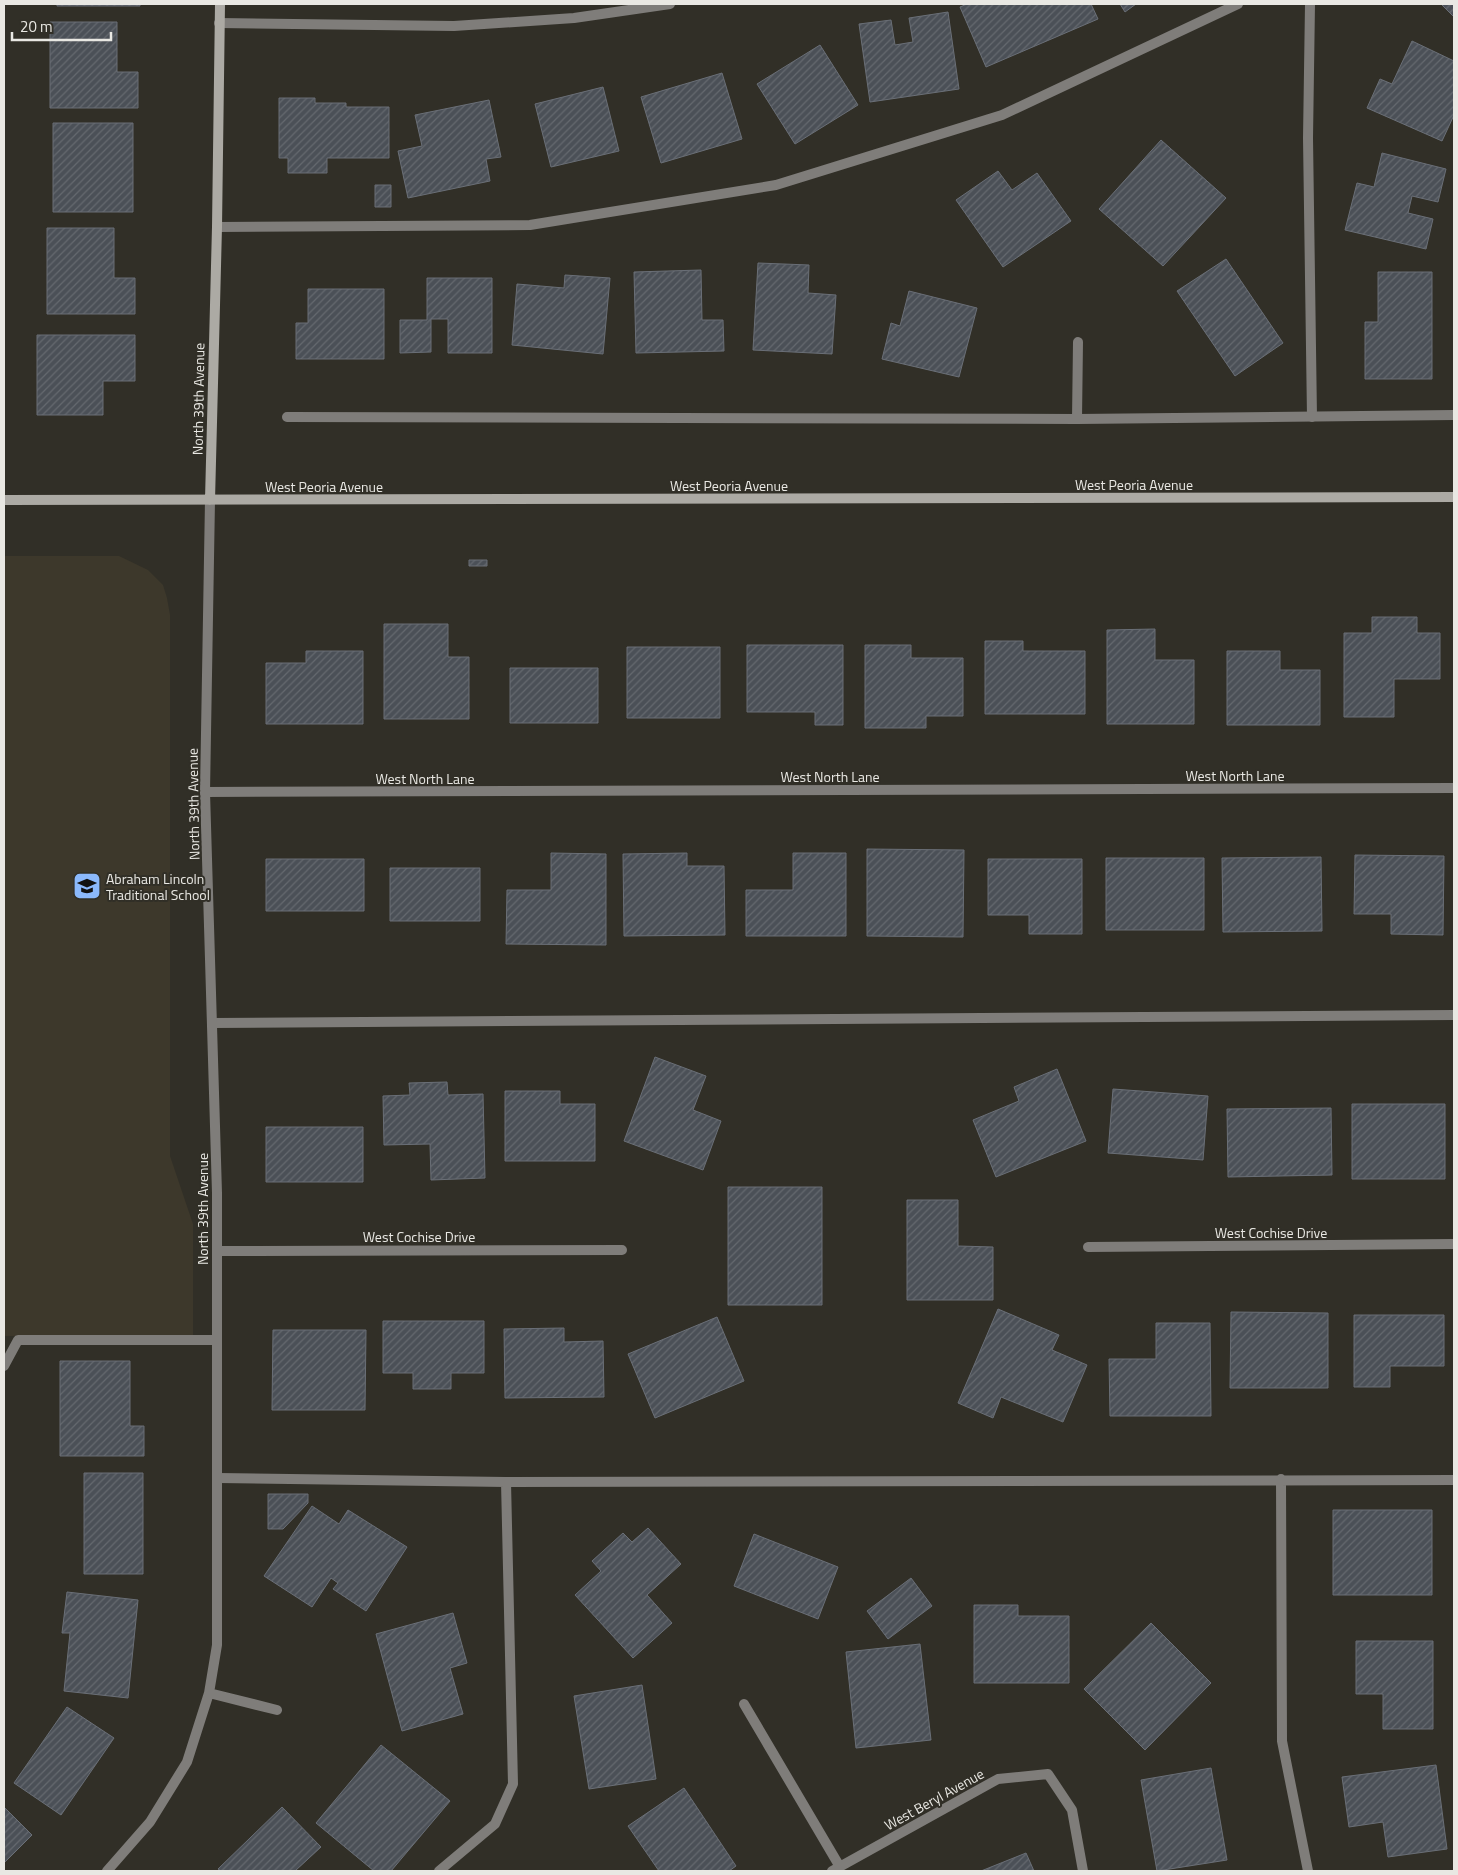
<svg xmlns="http://www.w3.org/2000/svg" width="1458" height="1875" viewBox="0 0 1458 1875" font-family="'Titillium Web',sans-serif">
<defs>
<pattern id="building-hatch" width="6" height="6" patternUnits="userSpaceOnUse" patternTransform="scale(1.25)"><rect width="6" height="6" fill="#4b5057"/><path d="M-1 1l2-2M0 6l6-6M5 7l2-2" fill="none" stroke="#65696f"/></pattern>
</defs>
<rect width="100%" height="100%" fill="#312f27"/>
<path fill="#3d382b" d="M 4,556 L 119,556 L 148,570 L 163,585 L 167,598 L 170,615 L 170,1156 L 193,1224 L 193,1335 L 4,1336 Z"/>
<path fill="url(#building-hatch)" stroke="#6a6f77" d="M 57,4 L 140,4 L 140,6 L 57,6 Z
M 967,4 L 1091,4 L 1098,19 L 986,67 L 960,7 Z
M 1120,4 L 1136,4 L 1125,12 Z
M 1441,4 L 1454,4 L 1454,17 Z
M 948,12 L 959,89 L 870,102 L 859,24 L 891,20 L 895,45 L 913,42 L 909,18 Z
M 50,22 L 117,22 L 117,72 L 138,72 L 138,108 L 50,108 Z
M 1412,41 L 1454,61 L 1454,115 L 1442,141 L 1367,108 L 1380,79 L 1392,84 Z
M 820,45 L 858,105 L 795,144 L 757,84 Z
M 722,73 L 742,139 L 661,163 L 641,97 Z
M 603,87 L 619,151 L 551,167 L 535,104 Z
M 279,98 L 315,98 L 315,103 L 346,103 L 346,107 L 389,107 L 389,158 L 327,158 L 327,173 L 288,173 L 288,158 L 279,158 Z
M 489,100 L 501,157 L 486,159 L 490,181 L 408,198 L 398,151 L 422,146 L 415,115 Z
M 53,123 L 133,123 L 133,212 L 53,212 Z
M 1161,140 L 1226,198 L 1163,266 L 1099,209 Z
M 1382,153 L 1446,169 L 1438,202 L 1412,196 L 1408,213 L 1433,219 L 1426,249 L 1345,230 L 1357,183 L 1374,187 Z
M 998,171 L 1012,190 L 1037,173 L 1071,221 L 1003,267 L 956,200 Z
M 375,185 L 391,185 L 391,207 L 375,207 Z
M 47,228 L 114,228 L 114,278 L 135,278 L 135,314 L 47,314 Z
M 1226,259 L 1283,343 L 1235,376 L 1177,291 Z
M 758,263 L 809,265 L 808,293 L 836,295 L 832,354 L 753,350 Z
M 701,270 L 702,320 L 723,320 L 724,351 L 636,353 L 634,272 Z
M 1378,272 L 1432,272 L 1432,379 L 1365,379 L 1365,322 L 1378,322 Z
M 565,275 L 610,278 L 603,354 L 512,345 L 517,284 L 564,288 Z
M 427,278 L 492,278 L 492,353 L 448,353 L 448,319 L 431,319 L 431,352 L 400,353 L 400,320 L 427,320 Z
M 308,289 L 384,289 L 384,359 L 296,359 L 296,323 L 308,323 Z
M 909,291 L 977,308 L 959,377 L 882,359 L 891,323 L 900,326 Z
M 37,335 L 135,335 L 135,381 L 103,381 L 103,415 L 37,415 Z
M 469,560 L 487,560 L 487,566 L 469,566 Z
M 1372,617 L 1417,617 L 1417,633 L 1440,633 L 1440,679 L 1394,679 L 1394,717 L 1344,717 L 1344,633 L 1372,633 Z
M 384,624 L 448,624 L 448,657 L 469,657 L 469,719 L 384,719 Z
M 1155,629 L 1155,660 L 1194,660 L 1194,724 L 1107,724 L 1107,630 Z
M 985,641 L 1023,641 L 1023,651 L 1085,651 L 1085,714 L 985,714 Z
M 747,645 L 843,645 L 843,725 L 815,725 L 815,712 L 747,712 Z
M 865,645 L 911,645 L 911,658 L 963,658 L 963,716 L 926,716 L 926,728 L 865,728 Z
M 627,647 L 720,647 L 720,718 L 627,718 Z
M 306,651 L 363,651 L 363,724 L 266,724 L 266,663 L 306,663 Z
M 1227,651 L 1280,651 L 1280,670 L 1320,670 L 1320,725 L 1227,725 Z
M 510,668 L 598,668 L 598,723 L 510,723 Z
M 867,849 L 964,850 L 963,937 L 867,936 Z
M 551,853 L 606,854 L 606,945 L 506,944 L 507,890 L 551,890 Z
M 687,853 L 687,866 L 724,866 L 725,935 L 624,936 L 623,854 Z
M 793,853 L 846,853 L 846,936 L 746,936 L 746,890 L 793,890 Z
M 1355,855 L 1444,856 L 1443,935 L 1391,934 L 1391,914 L 1354,914 Z
M 1321,857 L 1322,931 L 1223,932 L 1222,858 Z
M 1106,858 L 1204,858 L 1204,930 L 1106,930 Z
M 266,859 L 364,859 L 364,911 L 266,911 Z
M 988,859 L 1082,859 L 1082,934 L 1029,934 L 1029,915 L 988,915 Z
M 390,868 L 480,868 L 480,921 L 390,921 Z
M 655,1057 L 706,1076 L 693,1110 L 721,1121 L 703,1170 L 624,1141 Z
M 1057,1069 L 1086,1141 L 996,1177 L 973,1120 L 1019,1101 L 1014,1087 Z
M 447,1082 L 448,1095 L 483,1094 L 485,1178 L 431,1180 L 430,1144 L 384,1145 L 383,1096 L 410,1095 L 409,1083 Z
M 1113,1089 L 1208,1096 L 1203,1160 L 1108,1153 Z
M 505,1091 L 560,1091 L 560,1104 L 595,1104 L 595,1161 L 505,1161 Z
M 1352,1104 L 1445,1104 L 1445,1179 L 1352,1179 Z
M 1331,1108 L 1332,1175 L 1228,1177 L 1227,1109 Z
M 266,1127 L 363,1127 L 363,1182 L 266,1182 Z
M 728,1187 L 822,1187 L 822,1305 L 728,1305 Z
M 907,1200 L 958,1200 L 958,1246 L 993,1247 L 993,1300 L 907,1300 Z
M 998,1309 L 1059,1335 L 1052,1350 L 1087,1365 L 1063,1422 L 1001,1397 L 993,1418 L 958,1403 Z
M 1231,1312 L 1328,1313 L 1328,1388 L 1230,1388 Z
M 1354,1315 L 1444,1315 L 1444,1366 L 1390,1366 L 1390,1387 L 1354,1387 Z
M 717,1317 L 744,1381 L 655,1418 L 628,1354 Z
M 383,1321 L 484,1321 L 484,1373 L 451,1373 L 451,1389 L 413,1389 L 413,1373 L 383,1373 Z
M 1156,1323 L 1210,1323 L 1211,1416 L 1110,1416 L 1109,1359 L 1156,1359 Z
M 564,1328 L 564,1342 L 603,1341 L 604,1397 L 505,1398 L 504,1329 Z
M 273,1330 L 366,1330 L 365,1410 L 272,1410 Z
M 60,1361 L 130,1361 L 130,1426 L 144,1426 L 144,1456 L 60,1456 Z
M 84,1473 L 143,1473 L 143,1574 L 84,1574 Z
M 268,1494 L 308,1494 L 308,1503 L 283,1529 L 268,1529 Z
M 312,1506 L 339,1524 L 348,1510 L 407,1547 L 366,1611 L 333,1589 L 338,1583 L 331,1578 L 312,1607 L 264,1576 Z
M 1333,1510 L 1432,1510 L 1432,1595 L 1333,1595 Z
M 648,1528 L 681,1564 L 647,1595 L 672,1623 L 633,1658 L 575,1595 L 601,1571 L 592,1561 L 623,1533 L 632,1542 Z
M 754,1534 L 838,1567 L 818,1619 L 734,1586 Z
M 911,1578 L 932,1606 L 888,1639 L 867,1611 Z
M 67,1592 L 138,1600 L 128,1698 L 64,1691 L 70,1633 L 62,1633 Z
M 974,1605 L 1018,1605 L 1018,1616 L 1069,1616 L 1069,1683 L 974,1683 Z
M 453,1613 L 467,1663 L 450,1668 L 463,1714 L 402,1731 L 376,1634 Z
M 1151,1623 L 1211,1683 L 1145,1750 L 1084,1689 Z
M 1356,1641 L 1433,1641 L 1433,1729 L 1383,1729 L 1383,1694 L 1356,1694 Z
M 920,1644 L 931,1740 L 856,1748 L 846,1652 Z
M 642,1685 L 656,1779 L 589,1789 L 574,1696 Z
M 67,1707 L 114,1738 L 61,1815 L 14,1783 Z
M 381,1745 L 450,1801 L 391,1871 L 374,1871 L 316,1823 Z
M 1436,1765 L 1447,1849 L 1388,1857 L 1383,1822 L 1349,1827 L 1342,1777 Z
M 1211,1768 L 1227,1860 L 1157,1871 L 1141,1780 Z
M 684,1788 L 736,1866 L 729,1871 L 659,1871 L 628,1826 Z
M 4,1807 L 32,1835 L 4,1863 Z
M 282,1807 L 321,1847 L 295,1871 L 221,1871 L 218,1869 Z
M 1026,1853 L 1034,1871 L 981,1871 Z"/>
<g fill="none" stroke-linecap="round" stroke-linejoin="round">
<path stroke="#7f7d7a" stroke-width="10" d="M 1310,4 L 1308,138 L 1312,417
M 217,227 L 530,225 L 776,185 L 1002,115 L 1238,4
M 212,1023 L 1454,1015
M 4,1366 L 18,1340 L 217,1340
M 218,1478 L 506,1482 L 1454,1480
M 1281,1479 L 1282,1741 L 1308,1871
M 439,1871 L 495,1824 L 513,1784 L 506,1482"/>
<path stroke="#7f7d7a" stroke-width="10" d="M 219,23 L 454,26 L 574,18 L 670,4
M 287,417 L 1077,419 L 1454,415
M 1077,419 L 1078,342
M 205,792 L 1454,788
M 1088,1247 L 1454,1244
M 217,1251 L 622,1250
M 209,1693 L 277,1710
M 744,1704 L 840,1867
M 107,1871 L 150,1822 L 187,1762 L 209,1693 L 217,1645 L 217,1193 L 205,792 L 210,500
M 832,1871 L 998,1779 L 1048,1774 L 1072,1810 L 1083,1871"/>
<path stroke="#acaaa4" stroke-width="10" d="M 4,500 L 1454,497
M 210,500 L 217,227 L 220,4"/>
</g>
<defs>
<symbol id="school-square" viewBox="-11 -11 22 22"><rect x="-9" y="-9" width="18" height="18" rx="4" fill="#8bb9fc" stroke="#312f27"/><path d="M0-5L7-2L0 1L-7-2ZM-4 1L0 2.5L4 1V4Q0 6-4 4Z" fill="#111"/></symbol>
</defs>
<g fill-rule="evenodd">
<use href="#school-square" x="71" y="870" width="32" height="32"/>
</g>
<g text-anchor="middle" dominant-baseline="central" stroke-width="4" stroke-linejoin="round" paint-order="stroke">
<g font-size="14" fill="#e9e8e3" stroke="#312f27">
<text transform="translate(198 399) rotate(-89)">North 39th Avenue</text>
<text x="1134" y="484">West Peoria Avenue</text>
<text x="729" y="485">West Peoria Avenue</text>
<text x="324" y="486">West Peoria Avenue</text>
<text x="1235" y="775">West North Lane</text>
<text x="830" y="776">West North Lane</text>
<text x="425" y="778">West North Lane</text>
<text transform="translate(193 804) rotate(-91)">North 39th Avenue</text>
<text transform="translate(202 1209) rotate(-90)">North 39th Avenue</text>
<text x="1271" y="1232">West Cochise Drive</text>
<text x="419" y="1236">West Cochise Drive</text>
<text transform="translate(934 1799) rotate(-29)">West Beryl Avenue</text>
</g>
<g font-size="14" fill="#e9e8e3" stroke="#312f27" text-anchor="start">
<text x="106" y="878">Abraham Lincoln<tspan x="106" dy="16">Traditional School</tspan></text>
</g>
</g>
<rect width="1458" height="1875" fill="none" stroke="#e9e8e3" stroke-width="10"/>
<path d="M12 32v8h99v-8" fill="none" stroke="#e9e8e3" stroke-width="2.5"/>
<text x="20" y="32" font-size="15" fill="#e9e8e3" stroke="#312f27" stroke-width="4" paint-order="stroke">20 m</text>
</svg>
